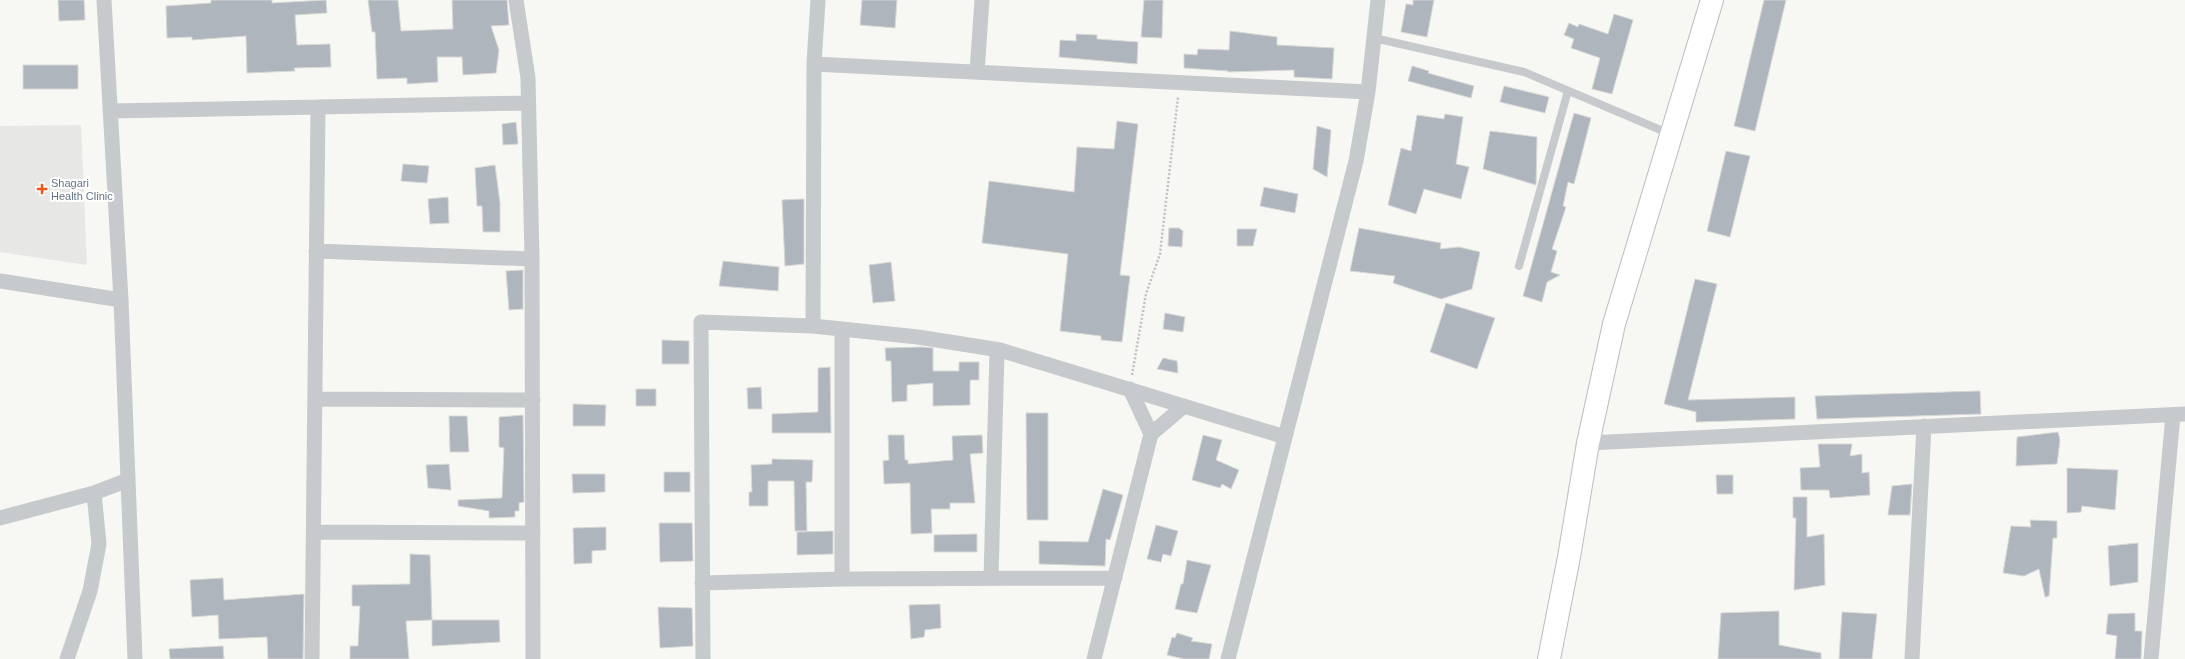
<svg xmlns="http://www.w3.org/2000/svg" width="2185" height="659" viewBox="0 0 2185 659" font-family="Helvetica,sans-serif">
<rect width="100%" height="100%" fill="#f7f7f3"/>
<path fill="#e7e8e6" d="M 81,125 L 87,265 L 0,252 L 0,126 Z"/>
<path fill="#aeb5bc" stroke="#d8d8d6" d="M 58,0 L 84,0 L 85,20 L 59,21 Z
M 211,0 L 272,0 L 272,3 L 326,0 L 327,13 L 295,15 L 297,45 L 330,44 L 331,67 L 294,68 L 295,71 L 247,73 L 246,36 L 192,40 L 192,37 L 167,38 L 166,6 L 211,3 Z
M 368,0 L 398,0 L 401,31 L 453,29 L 452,0 L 507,0 L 509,25 L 491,26 L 499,50 L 496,73 L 463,75 L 462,57 L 437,57 L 438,82 L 407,84 L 407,78 L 377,79 L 375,32 L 372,32 Z
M 862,0 L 897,0 L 895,28 L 860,25 Z
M 1144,0 L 1163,0 L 1162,38 L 1141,37 Z
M 1413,0 L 1434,0 L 1427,37 L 1401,32 L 1406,4 L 1413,5 Z
M 1764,0 L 1786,0 L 1755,131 L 1734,126 Z
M 1614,14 L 1633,20 L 1612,94 L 1592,89 L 1600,58 L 1571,48 L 1574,39 L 1564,35 L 1569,23 L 1578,27 L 1579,24 L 1608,34 Z
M 1230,31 L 1277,37 L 1277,45 L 1334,48 L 1332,79 L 1294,77 L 1294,70 L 1228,72 L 1228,71 L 1184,68 L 1184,54 L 1197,55 L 1198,49 L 1229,50 Z
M 1076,34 L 1097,35 L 1097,39 L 1138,42 L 1137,64 L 1059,57 L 1060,40 L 1076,41 Z
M 23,65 L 78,65 L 78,89 L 23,89 Z
M 1412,66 L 1429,71 L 1428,73 L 1474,86 L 1471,98 L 1408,81 Z
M 1504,86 L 1549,97 L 1545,113 L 1500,102 Z
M 1574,113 L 1591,118 L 1574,184 L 1568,182 L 1563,206 L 1566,207 L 1552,249 L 1557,251 L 1551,272 L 1560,275 L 1547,282 L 1542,302 L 1523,296 Z
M 1445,114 L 1463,117 L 1456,164 L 1469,167 L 1461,199 L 1424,189 L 1416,214 L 1388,205 L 1401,148 L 1411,151 L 1417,115 L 1444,119 Z
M 1117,121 L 1138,124 L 1120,275 L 1130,276 L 1122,342 L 1101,340 L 1101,336 L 1060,331 L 1068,254 L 982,243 L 989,181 L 1074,192 L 1077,147 L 1114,149 Z
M 516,122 L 518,144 L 503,145 L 502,124 Z
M 1317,126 L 1331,130 L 1327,177 L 1313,169 Z
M 1490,131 L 1537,137 L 1536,185 L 1483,169 Z
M 1726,151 L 1750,156 L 1730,237 L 1707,231 Z
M 403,164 L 429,166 L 427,183 L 401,181 Z
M 495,165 L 500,203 L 500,232 L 483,232 L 482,206 L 477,206 L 475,168 Z
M 1264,187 L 1298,194 L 1295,213 L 1260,206 Z
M 448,197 L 449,223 L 430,224 L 428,199 Z
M 804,199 L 804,264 L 785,266 L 782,200 Z
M 1169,228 L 1179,228 L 1183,231 L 1182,247 L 1168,246 Z
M 1359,228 L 1441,243 L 1440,249 L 1459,247 L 1480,252 L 1472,289 L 1441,299 L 1393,283 L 1395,276 L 1350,271 Z
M 1237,229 L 1257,229 L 1253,246 L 1237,246 Z
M 723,261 L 779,267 L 778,291 L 719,286 Z
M 891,262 L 895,301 L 873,303 L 869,265 Z
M 523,270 L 523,309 L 509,310 L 506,271 Z
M 1695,279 L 1717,284 L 1688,400 L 1795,397 L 1795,419 L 1696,422 L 1696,412 L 1664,404 Z
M 1446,303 L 1495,318 L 1477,369 L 1430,352 Z
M 1165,313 L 1185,317 L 1183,332 L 1163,329 Z
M 662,340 L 689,341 L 689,364 L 662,364 Z
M 922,347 L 933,348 L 933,371 L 959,371 L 959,362 L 979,362 L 979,380 L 970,380 L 970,405 L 933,406 L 933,383 L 907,385 L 907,401 L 892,402 L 891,361 L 886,361 L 885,348 Z
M 1163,358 L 1177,361 L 1178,373 L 1157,369 Z
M 830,367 L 831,433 L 772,433 L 772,414 L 818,412 L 818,368 Z
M 761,387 L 762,409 L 748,409 L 747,388 Z
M 636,389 L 656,389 L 656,406 L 636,406 Z
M 1980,391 L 1981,414 L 1817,419 L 1815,396 Z
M 573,404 L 606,405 L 605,426 L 573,426 Z
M 1026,413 L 1048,413 L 1048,520 L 1027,520 Z
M 523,415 L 524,502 L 519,503 L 519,511 L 515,511 L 515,517 L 489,518 L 489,511 L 458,506 L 458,500 L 502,498 L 504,448 L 499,447 L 499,417 Z
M 449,416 L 467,416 L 469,452 L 450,452 Z
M 2058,432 L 2060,440 L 2057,464 L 2016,466 L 2017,437 Z
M 888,435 L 904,435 L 905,460 L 908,460 L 908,464 L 953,460 L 952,436 L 982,435 L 983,453 L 970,454 L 975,503 L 950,503 L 950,509 L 931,509 L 932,533 L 911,534 L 910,483 L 884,484 L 883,461 L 889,460 Z
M 1203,435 L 1222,440 L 1216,460 L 1239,470 L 1231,489 L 1222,484 L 1220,488 L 1192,480 Z
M 1818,444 L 1852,444 L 1850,456 L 1862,454 L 1862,473 L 1869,472 L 1870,495 L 1830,498 L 1829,490 L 1801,490 L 1800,468 L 1820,467 Z
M 772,459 L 813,460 L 812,482 L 806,482 L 807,531 L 795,531 L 794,481 L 768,481 L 768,506 L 749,506 L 749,492 L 752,492 L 751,465 L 772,464 Z
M 449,464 L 451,490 L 428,488 L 426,465 Z
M 2067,468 L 2118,470 L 2115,510 L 2082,506 L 2081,512 L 2067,513 Z
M 664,472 L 690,472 L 690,492 L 664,492 Z
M 572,474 L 605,474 L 605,492 L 573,493 Z
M 1716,475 L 1733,475 L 1733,494 L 1717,494 Z
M 1912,484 L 1910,515 L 1888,515 L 1892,486 Z
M 1103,489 L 1123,495 L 1110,540 L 1106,539 L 1105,566 L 1039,564 L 1039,541 L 1088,542 Z
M 1793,497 L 1807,497 L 1807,537 L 1824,534 L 1825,585 L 1794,590 L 1796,518 L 1793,518 Z
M 2030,520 L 2057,521 L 2057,538 L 2053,538 L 2049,596 L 2045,597 L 2039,569 L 2024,576 L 2003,573 L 2011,526 L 2031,527 Z
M 659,523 L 692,523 L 693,561 L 660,562 Z
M 1156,525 L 1178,531 L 1171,556 L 1163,554 L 1161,562 L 1147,559 Z
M 606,527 L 606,550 L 592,551 L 592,563 L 574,564 L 573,528 Z
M 833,531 L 833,554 L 797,555 L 797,532 Z
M 977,534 L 977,552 L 934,552 L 934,535 Z
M 2138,543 L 2138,582 L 2110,586 L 2108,546 Z
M 410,554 L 430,555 L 432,620 L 406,621 L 409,659 L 350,659 L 350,646 L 358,646 L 360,606 L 352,606 L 352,585 L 410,584 Z
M 1187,560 L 1211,565 L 1197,613 L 1175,609 L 1181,584 L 1183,584 Z
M 223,578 L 224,600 L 304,594 L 303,659 L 268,659 L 267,637 L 219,639 L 218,615 L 192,617 L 190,580 Z
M 940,604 L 941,628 L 925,630 L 924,637 L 911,639 L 909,605 Z
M 658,607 L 692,608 L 693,646 L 660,648 Z
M 1779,611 L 1779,645 L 1821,653 L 1821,659 L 1718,659 L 1721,613 Z
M 1842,612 L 1877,614 L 1872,659 L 1839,659 Z
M 2135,613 L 2135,631 L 2142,631 L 2141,659 L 2115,659 L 2117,636 L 2106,634 L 2108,614 Z
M 432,620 L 499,620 L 500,642 L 432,646 Z
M 1177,633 L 1193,638 L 1191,641 L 1212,644 L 1209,659 L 1184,659 L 1167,655 L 1172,637 L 1175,638 Z
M 223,646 L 224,659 L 170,659 L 169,649 Z"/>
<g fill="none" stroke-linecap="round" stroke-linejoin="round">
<defs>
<path id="primary" d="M 1549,659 L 1569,557 L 1588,443 L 1614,324 L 1712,0"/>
</defs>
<use href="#primary" stroke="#b9bdc1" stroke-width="24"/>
<path stroke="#bfc2c4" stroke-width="2.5" stroke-dasharray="2 2" stroke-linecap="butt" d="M 1132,375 L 1146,294 L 1160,254 L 1178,97"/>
<path stroke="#c6cacd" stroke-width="8" d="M 1374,38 L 1524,72 L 1670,134
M 1519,266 L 1568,91"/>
<path stroke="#c6cacd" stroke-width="15" d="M 516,0 L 528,78 L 532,259 L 533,659
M 814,64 L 1368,92
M 977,72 L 982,0
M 110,111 L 528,103
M 316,251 L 532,259
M 0,281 L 121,300 L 104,0
M 121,300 L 135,659
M 813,326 L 814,64 L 818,0
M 842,329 L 842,579
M 1130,389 L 1151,434
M 315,399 L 533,400
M 1588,443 L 2185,414
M 0,518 L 94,493 L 128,480
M 314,532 L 533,533
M 991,578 L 997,351
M 702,583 L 842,579 L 1115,578
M 67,659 L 90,591 L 99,544 L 94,493
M 312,659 L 318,107
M 703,659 L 701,322 L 813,326 L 918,337 L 1000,350 L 1285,437
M 1094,659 L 1151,434 L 1184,406
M 1228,659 L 1356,161 L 1368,92 L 1378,0
M 1912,659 L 1924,426
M 2151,659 L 2173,415"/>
<use href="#primary" stroke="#fff" stroke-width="22"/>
</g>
<path fill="#f55515" stroke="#fff" stroke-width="1.5" d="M40 183h4v4h4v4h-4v4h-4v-4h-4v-4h4z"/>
<g text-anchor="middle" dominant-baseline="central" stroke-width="4" stroke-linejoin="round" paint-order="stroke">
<g font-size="11" fill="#637587" stroke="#fff" text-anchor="start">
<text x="51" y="183">Shagari<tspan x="51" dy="13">Health Clinic</tspan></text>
</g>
</g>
</svg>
